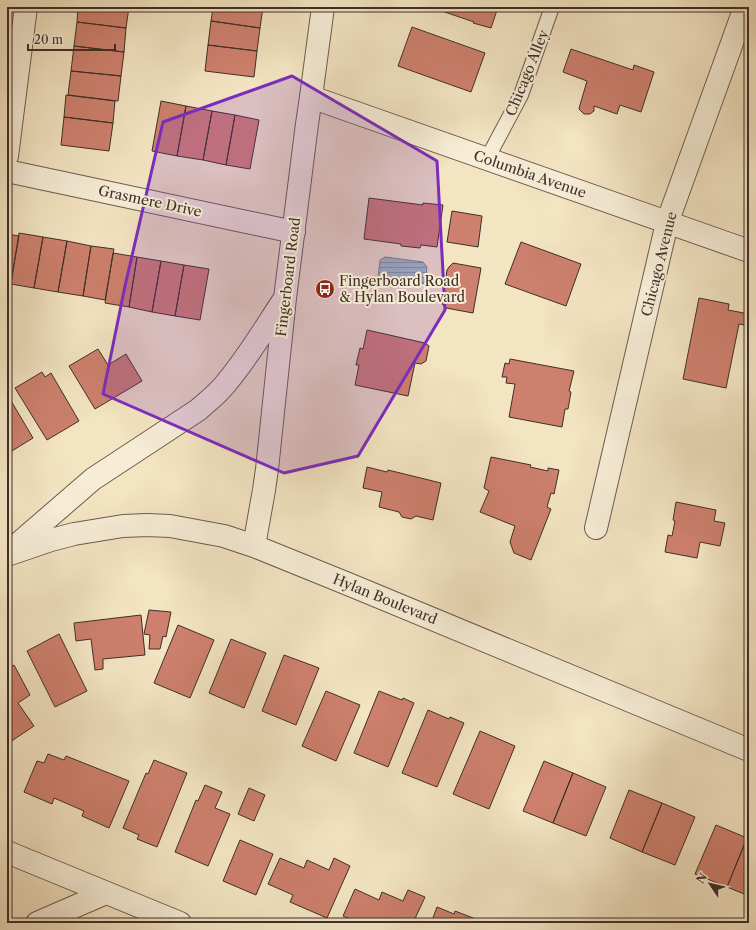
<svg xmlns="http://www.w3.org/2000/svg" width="756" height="930" viewBox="0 0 756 930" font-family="'Libre Caslon Text',serif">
<defs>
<pattern id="water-rules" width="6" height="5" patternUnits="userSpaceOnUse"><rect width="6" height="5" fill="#9ebdbb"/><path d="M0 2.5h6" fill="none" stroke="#829a98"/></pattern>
</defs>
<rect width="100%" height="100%" fill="#f3e4c2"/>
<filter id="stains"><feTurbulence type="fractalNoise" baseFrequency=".005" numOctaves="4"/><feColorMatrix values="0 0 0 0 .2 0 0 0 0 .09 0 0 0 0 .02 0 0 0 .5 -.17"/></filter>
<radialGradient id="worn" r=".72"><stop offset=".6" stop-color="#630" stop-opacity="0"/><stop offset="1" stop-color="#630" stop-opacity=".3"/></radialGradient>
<path fill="url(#water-rules)" stroke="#788481" d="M 385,257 L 423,262 L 427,267 L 425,282 L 420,286 L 382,282 L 378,278 L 380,260 Z"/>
<path fill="#cd806d" stroke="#3e2f29" d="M 78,7 L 129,7 L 126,28 L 77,22 Z
M 213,7 L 263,7 L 260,28 L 211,21 Z
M 430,7 L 498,7 L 491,28 L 473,23 L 474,22 Z
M 211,21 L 260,28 L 257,51 L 208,45 Z
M 77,22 L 126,28 L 124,52 L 74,46 Z
M 412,27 L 485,53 L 471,92 L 398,66 Z
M 208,45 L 257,51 L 254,77 L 205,71 Z
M 74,46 L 124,52 L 121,76 L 71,71 Z
M 571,49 L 633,70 L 634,65 L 654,72 L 641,112 L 620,105 L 617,114 L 594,106 L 594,111 L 590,114 L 584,114 L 579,109 L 580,105 L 587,81 L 563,72 Z
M 71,71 L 121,76 L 118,101 L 68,95 Z
M 66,95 L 115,101 L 113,123 L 64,117 Z
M 161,101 L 186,106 L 177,156 L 152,151 Z
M 186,106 L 212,111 L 203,160 L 177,156 Z
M 212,111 L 235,115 L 226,165 L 203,160 Z
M 235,115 L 259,120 L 250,169 L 226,165 Z
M 64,117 L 113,123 L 109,151 L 61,145 Z
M 369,198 L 423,205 L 423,203 L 443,205 L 437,247 L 421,245 L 420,248 L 401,246 L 401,244 L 364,239 Z
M 452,211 L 482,216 L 478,247 L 447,242 Z
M 19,233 L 43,237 L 34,288 L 11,284 Z
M 7,234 L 19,236 L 10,286 L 7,285 Z
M 43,237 L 67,241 L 58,292 L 34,288 Z
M 67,241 L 91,246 L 83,296 L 58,292 Z
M 521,242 L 581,264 L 566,306 L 505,284 Z
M 91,246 L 114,249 L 105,300 L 83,296 Z
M 113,253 L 137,257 L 129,307 L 105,303 Z
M 137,257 L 161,261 L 152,312 L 129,307 Z
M 161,261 L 184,265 L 175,316 L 152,312 Z
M 453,263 L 481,268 L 473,313 L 446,308 L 442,304 L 447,270 L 449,267 Z
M 184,265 L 209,269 L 200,320 L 175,316 Z
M 699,298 L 729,304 L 728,310 L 749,314 L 749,326 L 739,324 L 726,388 L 683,379 Z
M 367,330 L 425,343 L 429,346 L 426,361 L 421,364 L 415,363 L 408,396 L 355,385 L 359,365 L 356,365 L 360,348 L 363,349 Z
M 98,349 L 108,365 L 126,354 L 142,381 L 95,409 L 69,366 Z
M 510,359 L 574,371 L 569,391 L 571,392 L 568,409 L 565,409 L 562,427 L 509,417 L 515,384 L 506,383 L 507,377 L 502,377 L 505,363 L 509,364 Z
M 42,372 L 45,377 L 51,373 L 79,421 L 47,440 L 15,388 Z
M 7,394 L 33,438 L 7,454 Z
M 491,457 L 531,465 L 530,467 L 548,471 L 548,468 L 559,470 L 554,494 L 551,493 L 547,507 L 551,509 L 531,560 L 514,553 L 510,542 L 515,526 L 480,512 L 489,491 L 484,488 Z
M 367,467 L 387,472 L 388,470 L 441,483 L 433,520 L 416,516 L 411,519 L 402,517 L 399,512 L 379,507 L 382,492 L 363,488 Z
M 676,502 L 716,510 L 714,521 L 725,523 L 720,546 L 700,542 L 697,558 L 665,552 L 668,535 L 672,536 L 675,521 L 673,520 Z
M 149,610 L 171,612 L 166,637 L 163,636 L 160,649 L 149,649 L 150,635 L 144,634 Z
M 141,615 L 145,655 L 103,659 L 103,669 L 95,670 L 91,639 L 76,641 L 74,623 Z
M 178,625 L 214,640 L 190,698 L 154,683 Z
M 59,634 L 87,691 L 55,707 L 27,651 Z
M 231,639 L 266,653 L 244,708 L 209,693 Z
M 284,655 L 319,668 L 296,725 L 262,711 Z
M 14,665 L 30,695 L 18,703 L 34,726 L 7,744 L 7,670 Z
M 326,691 L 360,705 L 336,761 L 302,746 Z
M 379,691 L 402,700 L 403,698 L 414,703 L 388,767 L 354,753 Z
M 428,710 L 449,719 L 450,717 L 464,723 L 437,787 L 402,773 Z
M 480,731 L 515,746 L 489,809 L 453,794 Z
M 48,754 L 64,760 L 66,756 L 129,781 L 109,828 L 82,816 L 84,811 L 54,798 L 52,804 L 24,792 L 37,761 L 44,763 Z
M 154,760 L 187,773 L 157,847 L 137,839 L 139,835 L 123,828 L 146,773 L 148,774 Z
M 544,761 L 573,773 L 553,823 L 523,811 Z
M 573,773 L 606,787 L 586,836 L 553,823 Z
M 205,785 L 222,792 L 215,808 L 230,814 L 208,866 L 175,852 L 196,800 L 198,801 Z
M 249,788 L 265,795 L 254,821 L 238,814 Z
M 629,790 L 662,803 L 642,852 L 610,838 Z
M 662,803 L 695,817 L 675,865 L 642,852 Z
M 716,825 L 747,838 L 727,887 L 695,874 Z
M 747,838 L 749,839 L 749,896 L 727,887 Z
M 240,840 L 273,854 L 256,895 L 223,881 Z
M 280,858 L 304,868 L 307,860 L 329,870 L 334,858 L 350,866 L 327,918 L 290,902 L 293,895 L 268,884 Z
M 355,889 L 379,900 L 382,892 L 403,901 L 408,890 L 425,897 L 413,923 L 359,923 L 343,916 Z
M 437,907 L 454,914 L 455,911 L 481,921 L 480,923 L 431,923 Z"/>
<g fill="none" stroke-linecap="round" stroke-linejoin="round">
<defs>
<path id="service" d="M 487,159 L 521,95 L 552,7"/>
<path id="minor" d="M 311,97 L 749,251
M 7,156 L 26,7
M 7,171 L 294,232
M 596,528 L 667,223 L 745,7
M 7,852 L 180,923
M 37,923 L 106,893"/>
<path id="tertiary" d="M 254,546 L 264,490 L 267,469 L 285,298 L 307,124 L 311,97 L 323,7
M 12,549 L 93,479 L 198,410 C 208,401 219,393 227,382 C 248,357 265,328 283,301
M 7,555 L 51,540 L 74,534 L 123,526 L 147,525 L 170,526 L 224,536 L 254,546 L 348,584 L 749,750"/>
</defs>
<use href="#service" stroke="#6b5c4f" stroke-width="16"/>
<use href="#minor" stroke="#6b5c4f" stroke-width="24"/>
<use href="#tertiary" stroke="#6b5c4f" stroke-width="24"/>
<use href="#service" stroke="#f7edd7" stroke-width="14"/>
<use href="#minor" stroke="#f7edd7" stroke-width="22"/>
<use href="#tertiary" stroke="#f7edd7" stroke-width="22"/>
</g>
<path fill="#7b2cbf" fill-opacity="0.2" stroke="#7b2cbf" stroke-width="3" stroke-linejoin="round" d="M 292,76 L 437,161 L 445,310 L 358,456 L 284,473 L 103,394 L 125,286 L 163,122 Z"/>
<defs>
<symbol id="bus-disc" viewBox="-11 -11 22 22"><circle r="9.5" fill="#8f2418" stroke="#f7edd7"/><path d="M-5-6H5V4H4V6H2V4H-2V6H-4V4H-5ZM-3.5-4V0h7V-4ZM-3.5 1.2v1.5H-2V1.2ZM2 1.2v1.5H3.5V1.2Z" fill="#fff"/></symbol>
</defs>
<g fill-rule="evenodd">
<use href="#bus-disc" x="314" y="278" width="22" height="22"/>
</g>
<g text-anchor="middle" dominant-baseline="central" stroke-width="4" stroke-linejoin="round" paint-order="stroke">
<g font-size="14" fill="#3e2f29" stroke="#f7edd7">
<text transform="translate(527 73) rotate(-68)">Chicago Alley</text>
<text transform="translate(530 174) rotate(19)">Columbia Avenue</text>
<text transform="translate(150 201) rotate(12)">Grasmere Drive</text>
<text transform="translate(659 264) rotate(-76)">Chicago Avenue</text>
<text transform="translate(288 277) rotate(-83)">Fingerboard Road</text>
<text transform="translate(385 599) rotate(22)">Hylan Boulevard</text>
</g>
<g font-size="14" fill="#3e2f29" stroke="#f7edd7" text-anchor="start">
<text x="339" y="281">Fingerboard Road<tspan x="339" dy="16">&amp; Hylan Boulevard</tspan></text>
</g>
</g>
<rect width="756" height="930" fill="none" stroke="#f3e4c2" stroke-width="24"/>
<rect x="8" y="8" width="740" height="914" fill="none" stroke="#3e2f29" stroke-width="2"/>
<rect x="12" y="12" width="732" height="906" fill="none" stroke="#3e2f29"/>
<g transform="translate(710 884) rotate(305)" stroke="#f7edd7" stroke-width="3" paint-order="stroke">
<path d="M0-3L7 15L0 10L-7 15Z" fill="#3e2f29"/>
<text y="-6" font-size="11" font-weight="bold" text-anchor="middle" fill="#3e2f29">N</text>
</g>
<path d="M28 44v6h87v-6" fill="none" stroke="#3e2f29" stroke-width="2"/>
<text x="34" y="44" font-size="12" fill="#3e2f29" stroke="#f7edd7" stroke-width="3" paint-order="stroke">20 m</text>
<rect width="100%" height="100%" filter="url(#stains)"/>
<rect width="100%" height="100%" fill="url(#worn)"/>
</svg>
